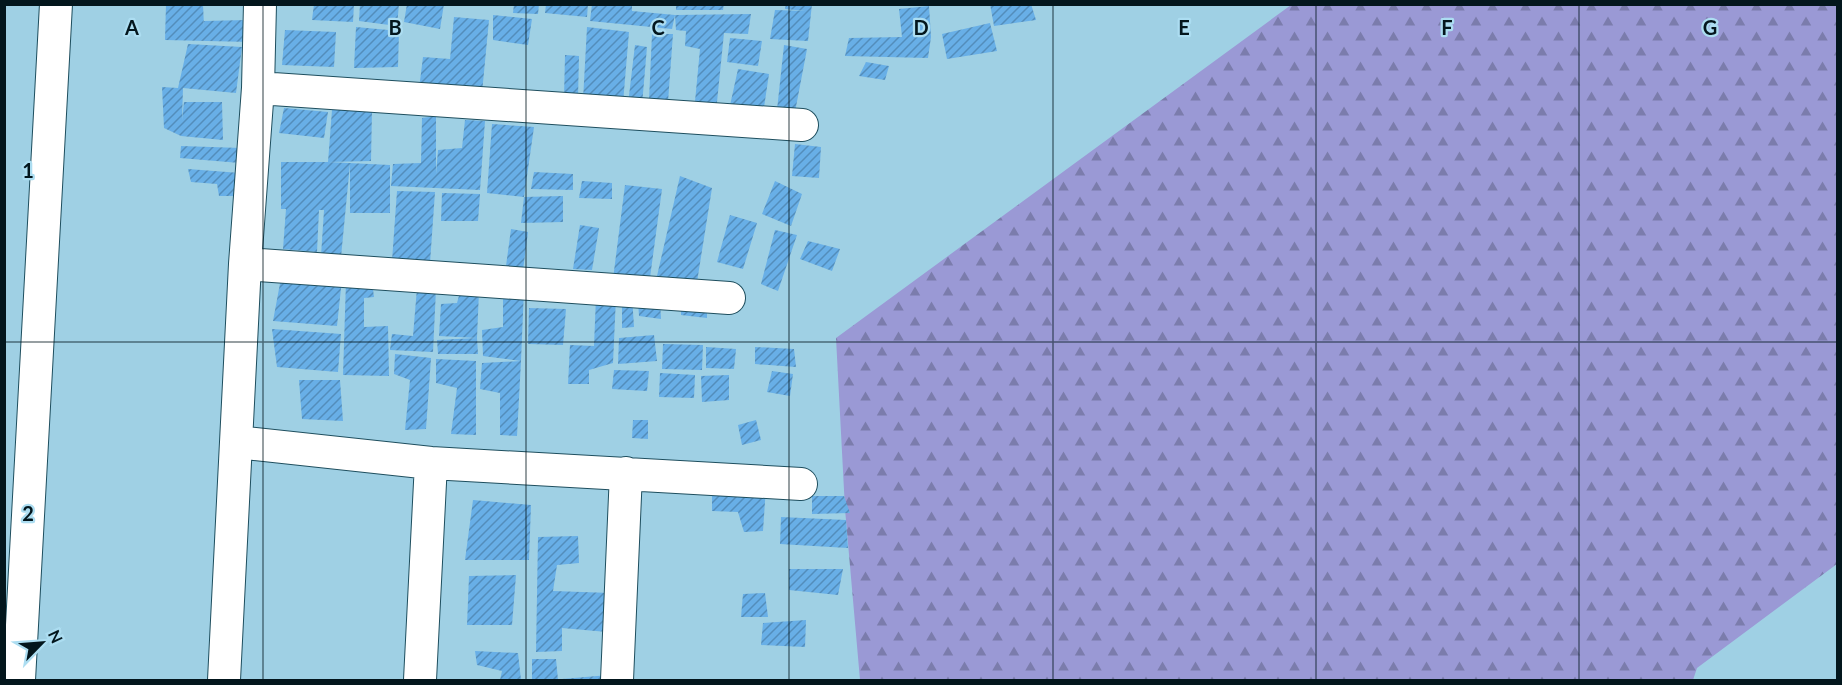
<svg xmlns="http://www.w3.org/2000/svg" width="1842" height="685" viewBox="0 0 1842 685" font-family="Lato,sans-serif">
<defs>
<pattern id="forest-firs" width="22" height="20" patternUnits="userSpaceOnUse" patternTransform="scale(1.5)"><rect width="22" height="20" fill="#9a99d5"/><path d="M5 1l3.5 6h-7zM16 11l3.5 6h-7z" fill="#7b7cac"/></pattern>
<pattern id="building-hatch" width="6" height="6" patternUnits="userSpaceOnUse" patternTransform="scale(1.5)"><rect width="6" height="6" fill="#68afe7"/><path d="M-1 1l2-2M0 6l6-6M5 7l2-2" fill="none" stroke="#538dbb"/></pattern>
</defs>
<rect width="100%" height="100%" fill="#9fd0e4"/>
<path fill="url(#forest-firs)" d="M 1291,5 L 1837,5 L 1837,564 L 1697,668 L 1693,680 L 860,680 L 845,509 L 836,338 Z"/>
<path fill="url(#building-hatch)" d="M 166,4 L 203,4 L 204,27 L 204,21 L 247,20 L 250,42 L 165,40 Z
M 314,4 L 354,4 L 353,22 L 312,20 Z
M 360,4 L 399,4 L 397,26 L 359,21 Z
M 407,4 L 444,4 L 440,29 L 404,22 Z
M 514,4 L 539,4 L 538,14 L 513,13 Z
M 546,4 L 588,4 L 587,17 L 545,13 Z
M 592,4 L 632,4 L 632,11 L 675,15 L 672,29 L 590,21 Z
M 676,4 L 724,4 L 723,10 L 676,10 Z
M 786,4 L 812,4 L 808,41 L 770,39 L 775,10 L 806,11 L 785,9 Z
M 990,4 L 1031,4 L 1036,20 L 994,26 Z
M 929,6 L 931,37 L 928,58 L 845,56 L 849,38 L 902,37 L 899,9 Z
M 751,14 L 748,34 L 724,33 L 716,112 L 694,112 L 700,49 L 685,46 L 686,31 L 676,30 L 675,15 Z
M 493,15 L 532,19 L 528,45 L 493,40 Z
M 454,17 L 489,20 L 482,93 L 419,89 L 423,57 L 450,59 Z
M 990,23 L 997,51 L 947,59 L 942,34 Z
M 356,27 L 399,31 L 398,67 L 354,68 Z
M 587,27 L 629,32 L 623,103 L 583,100 Z
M 285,30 L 336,32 L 334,67 L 282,65 Z
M 652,34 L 673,34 L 668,102 L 649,100 Z
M 730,38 L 762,41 L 758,66 L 727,62 Z
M 188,44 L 242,47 L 236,93 L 183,88 L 182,120 L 184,102 L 222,102 L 223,140 L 181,136 L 164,128 L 162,87 L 178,88 Z
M 635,45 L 647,47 L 642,105 L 628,104 Z
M 784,45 L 807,49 L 795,112 L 777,110 Z
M 565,55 L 579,56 L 578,98 L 564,98 Z
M 866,62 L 889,66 L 885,80 L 859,76 Z
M 738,69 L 769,74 L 763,114 L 729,110 Z
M 284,108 L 328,112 L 324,138 L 279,133 Z
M 332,110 L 372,110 L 371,161 L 328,162 L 390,165 L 390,213 L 350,213 L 350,164 L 341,257 L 321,256 L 324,210 L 319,210 L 317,252 L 283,249 L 286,209 L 281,209 L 281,162 L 328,162 Z
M 436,116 L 436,174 L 438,150 L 462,148 L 465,120 L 485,121 L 480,190 L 391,186 L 393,164 L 421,163 L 422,118 Z
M 492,124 L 534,127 L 524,197 L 487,193 Z
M 795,144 L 821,147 L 819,178 L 792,176 Z
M 181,146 L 241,148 L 240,163 L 180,158 Z
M 188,169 L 240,173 L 238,196 L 219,196 L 217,184 L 191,182 Z
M 534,172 L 573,174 L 573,190 L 531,189 Z
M 680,176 L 712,188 L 697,282 L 657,276 Z
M 582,181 L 612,183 L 612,199 L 579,198 Z
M 775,181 L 802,194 L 791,226 L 762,214 Z
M 625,185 L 662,189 L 649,285 L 613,279 Z
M 397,191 L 435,192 L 430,263 L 392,261 Z
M 442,193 L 480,194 L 478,221 L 441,221 Z
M 563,196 L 563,222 L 521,223 L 524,197 Z
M 730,215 L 757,223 L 743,269 L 717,262 Z
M 580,225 L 599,228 L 592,270 L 573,269 Z
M 511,229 L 528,232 L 523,270 L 506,266 Z
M 775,230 L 797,235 L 778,291 L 761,284 Z
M 808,241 L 840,249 L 832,271 L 800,259 Z
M 281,278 L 342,279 L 337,326 L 273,321 Z
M 346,281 L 372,282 L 374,297 L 364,298 L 364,327 L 388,326 L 389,376 L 343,375 Z
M 417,288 L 436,289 L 433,352 L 390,350 L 392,334 L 413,336 Z
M 524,289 L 521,361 L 517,436 L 500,435 L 500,393 L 480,389 L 482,363 L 521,361 L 483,356 L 482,330 L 503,327 L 503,290 Z
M 479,291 L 477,338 L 439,336 L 441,304 L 457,303 L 460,292 Z
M 622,296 L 632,296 L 634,327 L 622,328 Z
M 596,297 L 616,297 L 613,363 L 589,370 L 589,384 L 568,384 L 570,345 L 594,346 Z
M 660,300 L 661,319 L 639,316 L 638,301 Z
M 681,301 L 707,304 L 707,318 L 681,315 Z
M 529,308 L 566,309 L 563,345 L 528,344 Z
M 272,329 L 341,334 L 338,372 L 277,367 Z
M 654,335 L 657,361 L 618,364 L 619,338 Z
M 477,338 L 478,354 L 438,354 L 437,340 Z
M 663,344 L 703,345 L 702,370 L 662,369 Z
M 706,347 L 736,349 L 734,369 L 706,368 Z
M 755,347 L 794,349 L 796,367 L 755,364 Z
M 395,354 L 431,358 L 426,429 L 405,430 L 410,380 L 394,374 Z
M 436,359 L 476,361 L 476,435 L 451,434 L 457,388 L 436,383 Z
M 614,370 L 649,371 L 647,391 L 612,389 Z
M 772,371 L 793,374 L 790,396 L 767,392 Z
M 660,373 L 695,375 L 694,398 L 659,397 Z
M 729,375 L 729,400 L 702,402 L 701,376 Z
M 299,380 L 340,380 L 343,421 L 302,419 Z
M 633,420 L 648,420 L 648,439 L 632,438 Z
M 756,420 L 761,440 L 742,445 L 738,425 Z
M 712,485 L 766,487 L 763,531 L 744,532 L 738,512 L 712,511 Z
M 812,496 L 844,496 L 850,513 L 812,514 Z
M 473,500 L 531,505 L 529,560 L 465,560 Z
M 781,517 L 846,520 L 848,548 L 780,544 Z
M 578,536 L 579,563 L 557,565 L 553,591 L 611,593 L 607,632 L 562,628 L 562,651 L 536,652 L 538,537 Z
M 789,569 L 843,569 L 838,595 L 789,590 Z
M 516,575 L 512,625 L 467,625 L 469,576 Z
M 765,593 L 768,617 L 741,617 L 743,594 Z
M 806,620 L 805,647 L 761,645 L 763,623 Z
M 475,651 L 518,653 L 521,680 L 500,680 L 502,671 L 477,665 Z
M 532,659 L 556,659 L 558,680 L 532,680 Z
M 609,675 L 609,680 L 562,680 L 562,679 Z"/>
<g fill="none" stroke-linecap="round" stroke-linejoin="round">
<defs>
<path id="minor" d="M 258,88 L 802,125
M 245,264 L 729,298
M 237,442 L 431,463 L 801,484
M 19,680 L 56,4
M 224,680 L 245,264 L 258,88 L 260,4
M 420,680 L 431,463
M 617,680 L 626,473"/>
</defs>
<use href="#minor" stroke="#1e4e5e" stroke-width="34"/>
<use href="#minor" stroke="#fff" stroke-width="32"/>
</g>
<path fill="none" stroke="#03161d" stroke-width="1.5" stroke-opacity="0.55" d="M 263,4 L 263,680M 526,4 L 526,680M 789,4 L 789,680M 1053,4 L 1053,680M 1316,4 L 1316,680M 1579,4 L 1579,680M 4,342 L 1838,342"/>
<g font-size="20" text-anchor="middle" font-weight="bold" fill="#03161d" stroke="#acddf1" stroke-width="4.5" stroke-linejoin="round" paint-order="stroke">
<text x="132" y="35">A</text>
<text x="395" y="35">B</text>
<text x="658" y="35">C</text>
<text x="921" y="35">D</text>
<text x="1184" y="35">E</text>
<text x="1447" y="35">F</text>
<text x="1710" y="35">G</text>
<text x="28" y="178">1</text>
<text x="28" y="521">2</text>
</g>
<rect width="1842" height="685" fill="none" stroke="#03161d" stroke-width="12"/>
<g transform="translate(42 643) rotate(65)" stroke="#acddf1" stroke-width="4.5" paint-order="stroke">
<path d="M0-4.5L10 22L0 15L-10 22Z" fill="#03161d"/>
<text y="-9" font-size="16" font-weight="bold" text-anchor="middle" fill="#03161d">N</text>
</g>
</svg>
